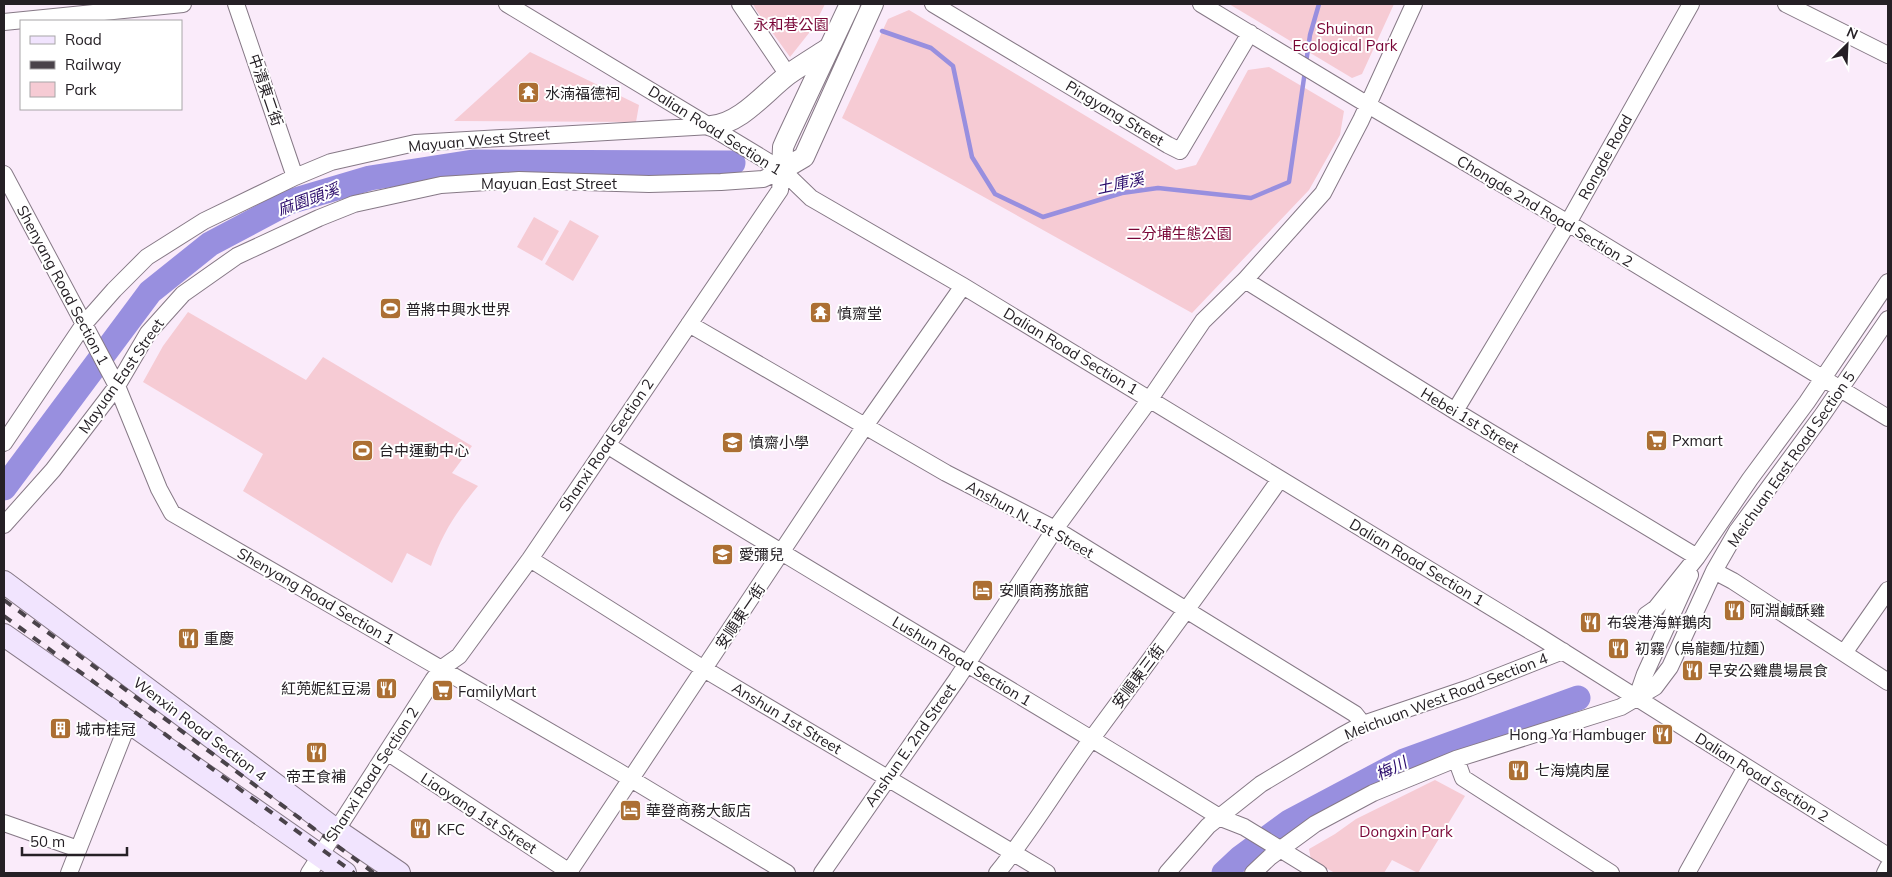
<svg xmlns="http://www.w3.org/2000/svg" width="1892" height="877" viewBox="0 0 1892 877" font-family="Mulish,'Noto Sans TC',sans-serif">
<rect width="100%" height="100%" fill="#faebfa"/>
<path fill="#f6cbd4" d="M 753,4 L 825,4 L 813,28 L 790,57 L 756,10 Z
M 1229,4 L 1394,4 L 1362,74 L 1352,78 Z
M 909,10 L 1176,170 L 1196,165 L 1248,70 L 1269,67 L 1344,111 L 1340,135 L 1309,190 L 1192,313 L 842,118 L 888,19 Z
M 530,52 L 639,105 L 636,122 L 454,121 Z
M 534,217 L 559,231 L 542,261 L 517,247 Z
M 570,220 L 599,236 L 573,281 L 545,264 Z
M 188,312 L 306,380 L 323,357 L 472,446 L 452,473 L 478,486 C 455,514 443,532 431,566 L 407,553 L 392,583 L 243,491 L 263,454 L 143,382 L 163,346 Z
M 1435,780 L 1465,796 L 1418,873 L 1392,860 L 1384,873 L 1335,873 L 1311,860 L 1309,849 L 1335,834 L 1356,819 Z"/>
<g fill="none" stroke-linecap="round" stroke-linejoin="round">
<path stroke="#988fdf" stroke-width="4.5" d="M 882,31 L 931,48 L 953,66 L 972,157 L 995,194 L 1043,217 L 1122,193 L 1158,188 L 1251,198 L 1289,182 L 1305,71
M 1306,63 L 1310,35 L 1319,4"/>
<path stroke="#988fdf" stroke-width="25" d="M 4,488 L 150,292 L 210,244 L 289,202 L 370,178 L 473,162 L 733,163
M 1224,873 L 1240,858 L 1289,822 L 1404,761 L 1578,698"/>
<defs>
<path id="minor" d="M 236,4 L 295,177
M 507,4 L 782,170 L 811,198 L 963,286 L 1540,637 L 1888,856
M 740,4 L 788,75
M 933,4 L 1168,145 L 1180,151 L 1250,33
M 1201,4 L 1368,105 L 1568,223 L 1888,418
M 1786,4 L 1888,55
M 4,22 L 183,4
M 4,174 L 117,386 L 159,489 L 172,513 L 616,770 L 787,873
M 1245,280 L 1455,411 L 1697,557
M 689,324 L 946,473 L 1055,529 L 1355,714 L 1363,724
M 1455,411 L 1568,223 L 1691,4
M 4,443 L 84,324 L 114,290 L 147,257 L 204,221 L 295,177 L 331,162 L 415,143 L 711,126
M 607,445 C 810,572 1017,692 1221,818 L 1244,827 L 1319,873
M 4,525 L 53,470 L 117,386 L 148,333 L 183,294 L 237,256 L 319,218 L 354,204 L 441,185 L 519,180 L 649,184 L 721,182 L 763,179 L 782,170
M 530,559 L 704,669 L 1047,873
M 1714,571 L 1733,581 L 1888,682
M 1646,615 L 1656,608 L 1697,557 L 1750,479 L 1807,402 L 1888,282
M 1844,653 L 1888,590
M 1637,697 L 1645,674 L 1690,575
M 387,752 L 571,873
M 1456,759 L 1463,778 L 1611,873
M 4,823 L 78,849
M 569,872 L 865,426 L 963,286
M 69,873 L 129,721
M 309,873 L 433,680 L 442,668 L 459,656 L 530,559 L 780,190 L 782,170
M 822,873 L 957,679 L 1055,529 L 1150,399 L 1203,321 L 1245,280 L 1323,193 L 1361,120 L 1414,4
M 997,873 C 1032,830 1060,782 1093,737 C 1156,652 1219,566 1280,479
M 1167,873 L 1208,826 L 1261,784 L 1341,736 L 1363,724 L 1469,688 L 1563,651
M 1253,873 L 1270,857 L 1315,824 L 1373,793 L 1456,759 L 1621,707 L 1655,687 L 1670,667 L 1714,571 L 1737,531 L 1823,414 L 1888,319
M 1687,873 L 1746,767
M 1885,873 L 1888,867"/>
<path id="tertiary" d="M 711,126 C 741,124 766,91 789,74 C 802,65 815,57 829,48
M 782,170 L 804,157 L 873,4
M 782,170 L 783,147 L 787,138 L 850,4"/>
<path id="secondary" d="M 4,582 L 336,830 L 399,873
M 4,635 L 345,873"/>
</defs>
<use href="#minor" stroke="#867986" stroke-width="18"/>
<use href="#tertiary" stroke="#867986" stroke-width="22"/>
<use href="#secondary" stroke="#867986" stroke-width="24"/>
<use href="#minor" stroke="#fff" stroke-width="16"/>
<use href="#tertiary" stroke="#fff" stroke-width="20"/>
<use href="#secondary" stroke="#f1e4fe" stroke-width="22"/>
<path stroke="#4a434a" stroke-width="4" stroke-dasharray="9 9" stroke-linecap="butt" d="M 4,600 L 374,873
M 4,616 L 354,873"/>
</g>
<defs>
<symbol id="temple-square" viewBox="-11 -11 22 22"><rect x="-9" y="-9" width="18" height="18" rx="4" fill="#ac6f33" stroke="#fff"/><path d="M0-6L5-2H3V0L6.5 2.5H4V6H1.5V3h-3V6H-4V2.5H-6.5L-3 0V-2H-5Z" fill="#fff"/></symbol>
<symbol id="stadium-square" viewBox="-11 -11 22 22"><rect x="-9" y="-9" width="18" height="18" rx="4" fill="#ac6f33" stroke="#fff"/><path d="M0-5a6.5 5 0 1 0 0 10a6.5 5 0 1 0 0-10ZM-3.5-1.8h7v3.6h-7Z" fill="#fff"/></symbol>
<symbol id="supermarket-square" viewBox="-11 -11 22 22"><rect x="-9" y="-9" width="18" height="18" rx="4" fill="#ac6f33" stroke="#fff"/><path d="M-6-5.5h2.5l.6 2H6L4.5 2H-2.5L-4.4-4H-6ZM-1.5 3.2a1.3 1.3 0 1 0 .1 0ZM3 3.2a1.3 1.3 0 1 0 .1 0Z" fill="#fff"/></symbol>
<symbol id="school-square" viewBox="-11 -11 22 22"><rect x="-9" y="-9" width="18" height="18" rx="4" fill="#ac6f33" stroke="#fff"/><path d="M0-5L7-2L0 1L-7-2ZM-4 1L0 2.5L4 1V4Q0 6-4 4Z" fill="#fff"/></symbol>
<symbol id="hotel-square" viewBox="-11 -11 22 22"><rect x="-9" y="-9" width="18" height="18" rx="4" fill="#ac6f33" stroke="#fff"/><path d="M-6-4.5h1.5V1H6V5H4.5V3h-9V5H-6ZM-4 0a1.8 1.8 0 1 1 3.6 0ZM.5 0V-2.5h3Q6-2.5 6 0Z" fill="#fff"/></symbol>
<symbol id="restaurant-square" viewBox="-11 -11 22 22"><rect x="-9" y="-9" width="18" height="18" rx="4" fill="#ac6f33" stroke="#fff"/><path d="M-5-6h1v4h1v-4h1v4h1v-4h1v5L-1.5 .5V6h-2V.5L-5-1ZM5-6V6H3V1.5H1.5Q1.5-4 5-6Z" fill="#fff"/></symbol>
<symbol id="building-square" viewBox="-11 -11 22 22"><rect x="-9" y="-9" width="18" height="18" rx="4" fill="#ac6f33" stroke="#fff"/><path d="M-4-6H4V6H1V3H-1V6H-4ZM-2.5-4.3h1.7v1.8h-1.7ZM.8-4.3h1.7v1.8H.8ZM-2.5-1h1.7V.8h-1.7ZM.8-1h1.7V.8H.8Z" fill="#fff"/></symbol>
</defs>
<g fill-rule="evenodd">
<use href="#temple-square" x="516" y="80" width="25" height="25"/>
<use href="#stadium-square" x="378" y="296" width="25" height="25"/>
<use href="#temple-square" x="808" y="300" width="25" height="25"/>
<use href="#supermarket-square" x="1644" y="428" width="25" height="25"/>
<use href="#school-square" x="720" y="430" width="25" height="25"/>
<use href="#stadium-square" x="350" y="438" width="25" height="25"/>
<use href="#school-square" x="710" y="542" width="25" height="25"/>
<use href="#hotel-square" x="970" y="578" width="25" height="25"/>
<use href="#restaurant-square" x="1722" y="598" width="25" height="25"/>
<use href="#restaurant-square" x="1578" y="610" width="25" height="25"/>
<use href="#restaurant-square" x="176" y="626" width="25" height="25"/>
<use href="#restaurant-square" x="1606" y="636" width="25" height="25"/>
<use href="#restaurant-square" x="1680" y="658" width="25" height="25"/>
<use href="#restaurant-square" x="374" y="676" width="25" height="25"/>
<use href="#supermarket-square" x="430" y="678" width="25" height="25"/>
<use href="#building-square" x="48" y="716" width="25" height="25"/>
<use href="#restaurant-square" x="1650" y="722" width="25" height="25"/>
<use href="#restaurant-square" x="304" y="740" width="25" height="25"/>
<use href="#restaurant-square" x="1506" y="758" width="25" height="25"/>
<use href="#hotel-square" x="618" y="798" width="25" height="25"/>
<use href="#restaurant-square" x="408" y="816" width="25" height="25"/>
</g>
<g text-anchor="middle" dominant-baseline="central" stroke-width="4" stroke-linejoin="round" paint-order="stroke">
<g font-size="15" fill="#790536" stroke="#fff">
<text x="791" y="24">永和巷公園</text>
<text x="1345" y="28">Shuinan<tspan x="1345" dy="17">Ecological Park</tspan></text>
<text x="1179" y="233">二分埔生態公園</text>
<text x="1406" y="831">Dongxin Park</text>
</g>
<g font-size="15" fill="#252025" stroke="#fff">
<text transform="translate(266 90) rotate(71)">中清東二街</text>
<text transform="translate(1115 113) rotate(31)">Pingyang Street</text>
<text transform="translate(715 130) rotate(32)">Dalian Road Section 1</text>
<text transform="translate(479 140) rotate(-5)">Mayuan West Street</text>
<text transform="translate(1605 157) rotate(-61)">Rongde Road</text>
<text x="549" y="183">Mayuan East Street</text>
<text transform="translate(1545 211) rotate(31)">Chongde 2nd Road Section 2</text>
<text transform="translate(63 285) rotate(62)">Shenyang Road Section 1</text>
<text transform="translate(1071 351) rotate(31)">Dalian Road Section 1</text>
<text transform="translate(121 376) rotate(-55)">Mayuan East Street</text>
<text transform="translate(1470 420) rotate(31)">Hebei 1st Street</text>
<text transform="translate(606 445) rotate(-56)">Shanxi Road Section 2</text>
<text transform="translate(1791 459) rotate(-55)">Meichuan East Road Section 5</text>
<text transform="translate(1030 519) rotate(29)">Anshun N. 1st Street</text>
<text transform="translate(1417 562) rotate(31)">Dalian Road Section 1</text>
<text transform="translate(316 596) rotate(30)">Shenyang Road Section 1</text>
<text transform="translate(740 616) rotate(-56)">安順東一街</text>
<text transform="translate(962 661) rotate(31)">Lushun Road Section 1</text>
<text transform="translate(1138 676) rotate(-53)">安順東三街</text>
<text transform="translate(1446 696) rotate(-21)">Meichuan West Road Section 4</text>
<text transform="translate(787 718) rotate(31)">Anshun 1st Street</text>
<text transform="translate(200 729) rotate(37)">Wenxin Road Section 4</text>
<text transform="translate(910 745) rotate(-55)">Anshun E. 2nd Street</text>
<text transform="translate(372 774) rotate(-57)">Shanxi Road Section 2</text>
<text transform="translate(1762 777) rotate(32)">Dalian Road Section 2</text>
<text transform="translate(479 813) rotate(33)">Liaoyang 1st Street</text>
</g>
<g font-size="15" fill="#252025" stroke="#fff" text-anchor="start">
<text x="545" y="93">水湳福德祠</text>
<text x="406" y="309">普將中興水世界</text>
<text x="837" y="313">慎齋堂</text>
<text x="1672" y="440">Pxmart</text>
<text x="749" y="442">慎齋小學</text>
<text x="379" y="450">台中運動中心</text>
<text x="739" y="554">愛彌兒</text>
<text x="999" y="590">安順商務旅館</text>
<text x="1750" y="610">阿淵鹹酥雞</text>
<text x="1607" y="622">布袋港海鮮鵝肉</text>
<text x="204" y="638">重慶</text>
<text x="1635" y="648">初霧（烏龍麵/拉麵）</text>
<text x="1708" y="670">早安公雞農場晨食</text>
<text x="371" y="688" text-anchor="end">紅蔸妮紅豆湯</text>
<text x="458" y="691">FamilyMart</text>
<text x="76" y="729">城市桂冠</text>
<text x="1646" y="734" text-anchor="end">Hong Ya Hambuger</text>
<text x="1535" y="770">七海燒肉屋</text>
<text x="316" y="776" text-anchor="middle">帝王食補</text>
<text x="646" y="810">華登商務大飯店</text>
<text x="437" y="829">KFC</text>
</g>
<g font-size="16" font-style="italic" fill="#2c0d6c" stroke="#fff">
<text transform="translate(1120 183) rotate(-12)">土庫溪</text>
<text transform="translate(308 199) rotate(-20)">麻園頭溪</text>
<text transform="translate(1391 768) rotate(-26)">梅川</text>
</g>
</g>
<rect width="1892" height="877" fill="none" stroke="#252025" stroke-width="10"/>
<rect x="20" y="20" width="162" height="90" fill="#ffffff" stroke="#a8a6a8"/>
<rect x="30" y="36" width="25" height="8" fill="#f1e4fe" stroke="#a8a6a8"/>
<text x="65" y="45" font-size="15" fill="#252025">Road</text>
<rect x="30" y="61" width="25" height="8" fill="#4a434a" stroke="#a8a6a8"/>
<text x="65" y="70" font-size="15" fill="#252025">Railway</text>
<rect x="30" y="82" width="25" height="15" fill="#f6cbd4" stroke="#a8a6a8"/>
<text x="65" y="95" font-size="15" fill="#252025">Park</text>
<g transform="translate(1847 45) rotate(24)" stroke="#ffffff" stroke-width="4" paint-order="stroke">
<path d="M0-4L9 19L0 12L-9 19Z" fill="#252025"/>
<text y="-8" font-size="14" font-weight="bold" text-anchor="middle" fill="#252025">N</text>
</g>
<path d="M22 847v8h105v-8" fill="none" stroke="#252025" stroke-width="2.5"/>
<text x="30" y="847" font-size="15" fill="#252025" stroke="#ffffff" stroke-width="4" paint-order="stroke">50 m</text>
</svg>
